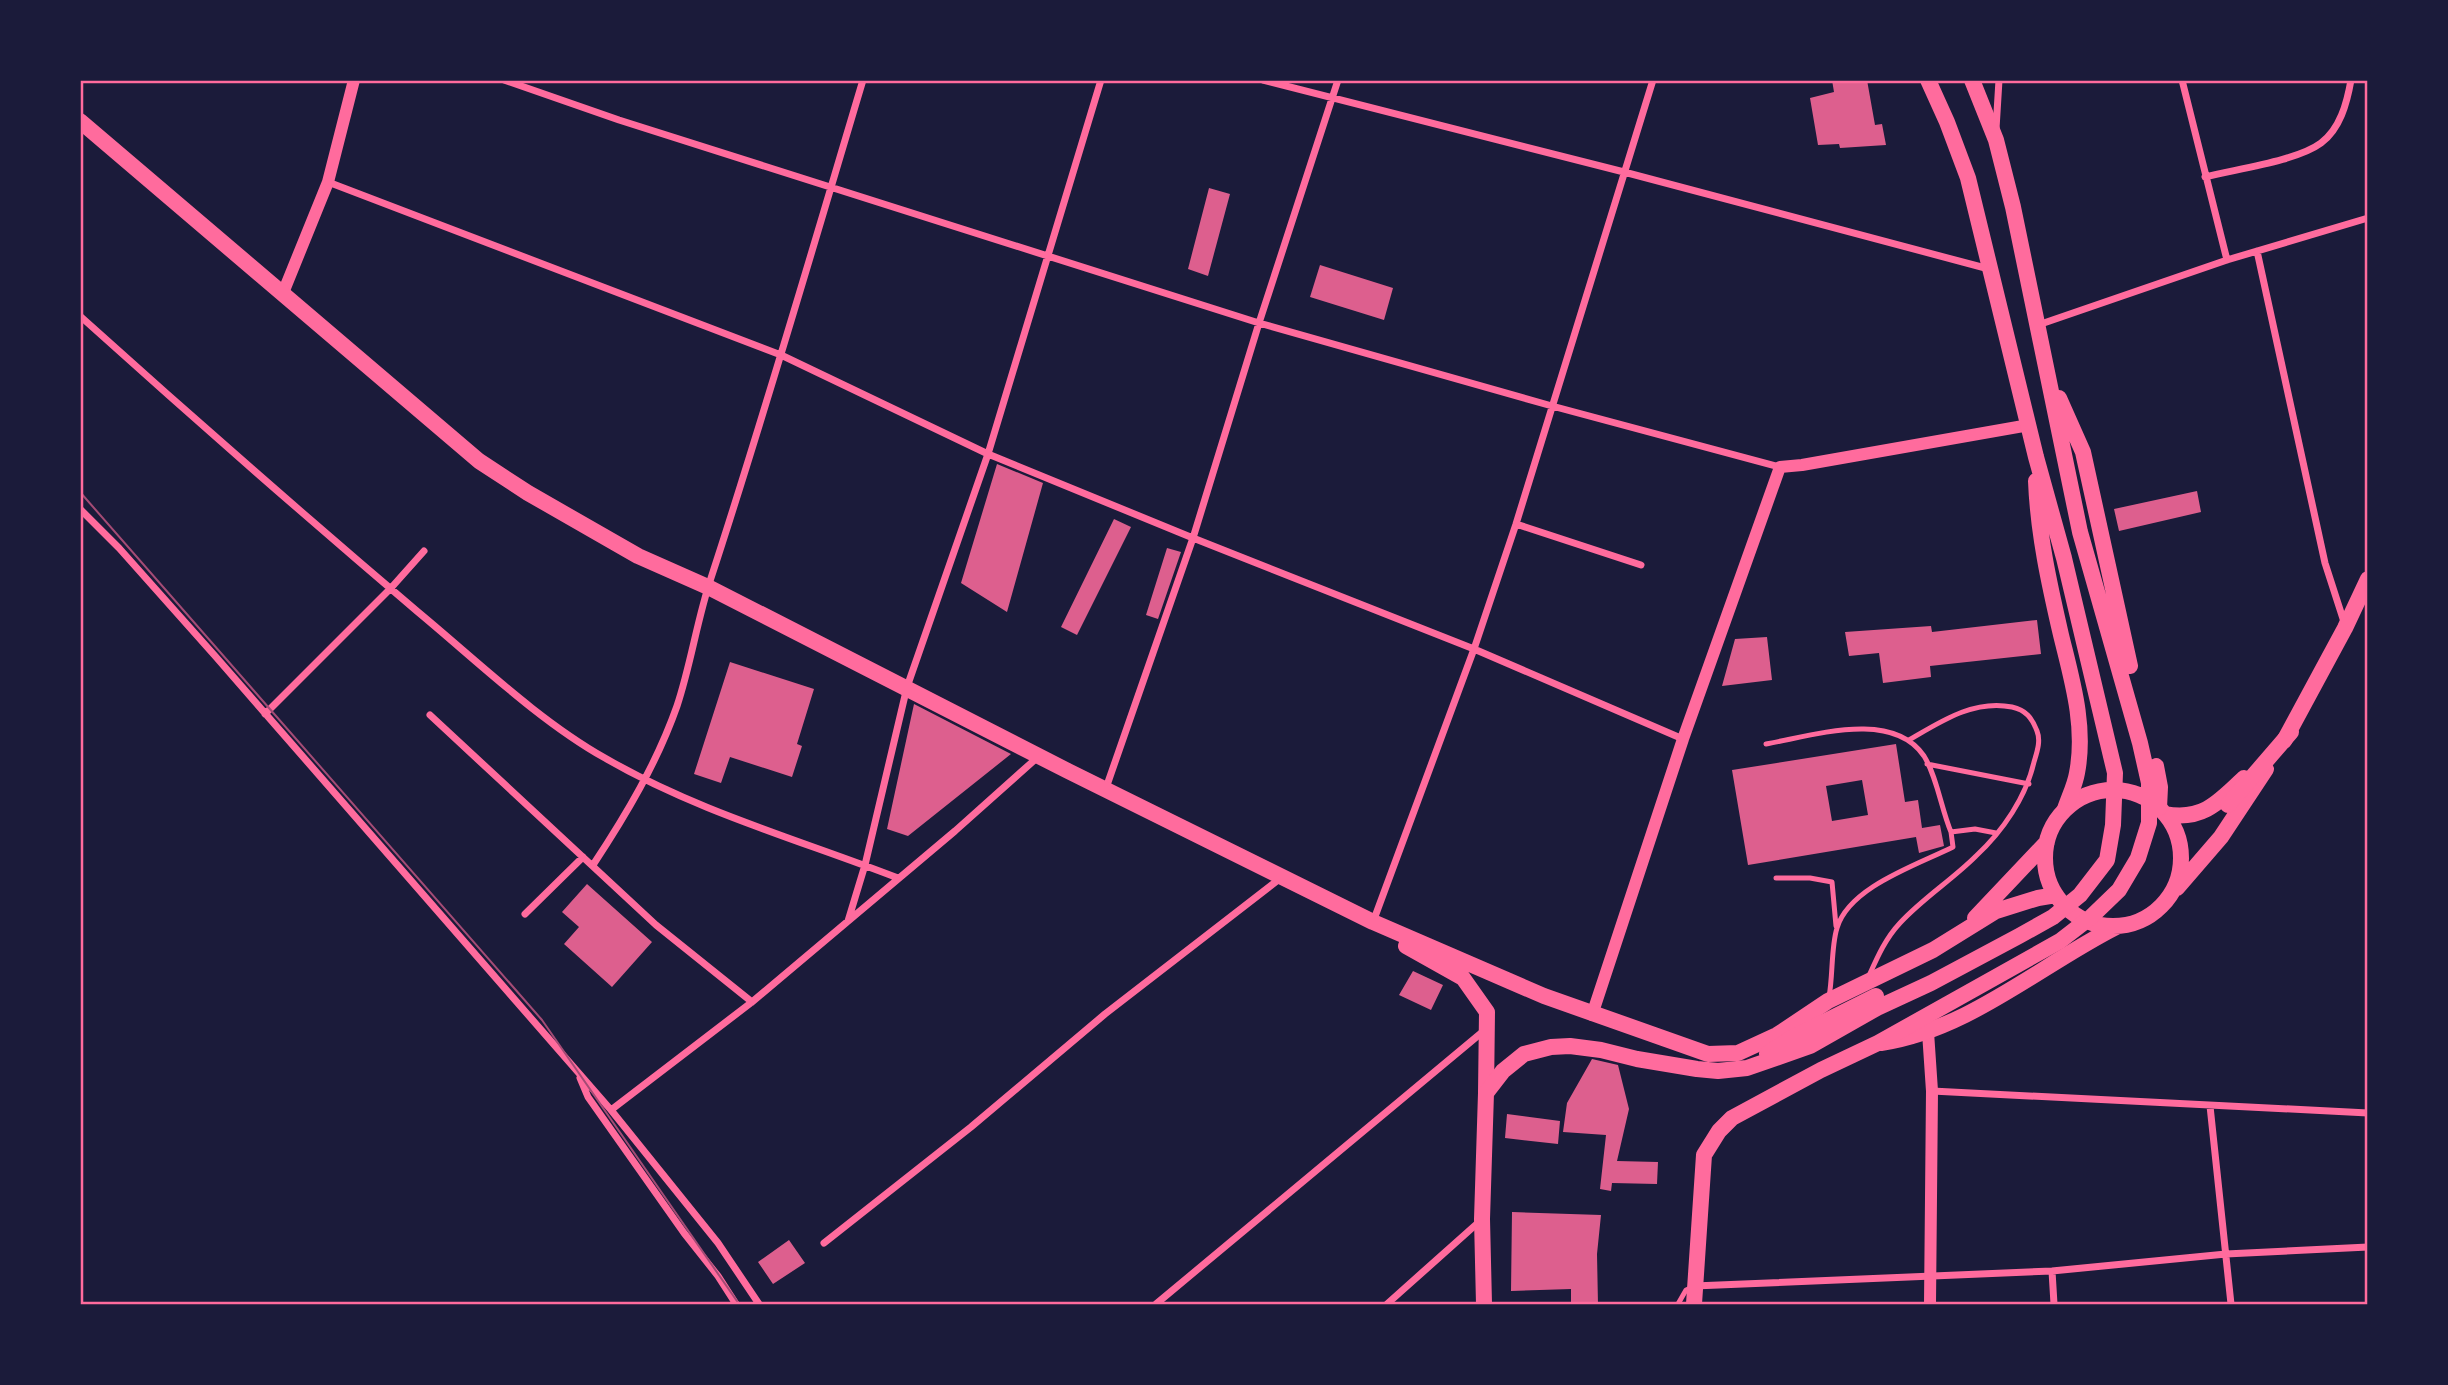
<svg xmlns="http://www.w3.org/2000/svg" width="2448" height="1385" viewBox="0 0 2448 1385" font-family="'IBM Plex Sans',sans-serif">
<rect width="100%" height="100%" fill="#1b1b3a"/>
<path fill="#dd5f8e" fill-rule="evenodd" d="M 1832,80 L 1867,80 L 1875,125 L 1882,124 L 1886,145 L 1840,148 L 1839,144 L 1818,145 L 1810,98 L 1834,92 Z
M 1209,188 L 1230,194 L 1208,276 L 1188,269 Z
M 1320,265 L 1393,288 L 1384,320 L 1310,297 Z
M 997,464 L 1043,483 L 1007,612 L 961,583 Z
M 2197,491 L 2201,512 L 2119,531 L 2114,509 Z
M 1114,519 L 1131,527 L 1077,635 L 1061,627 Z
M 1167,548 L 1181,552 L 1158,619 L 1146,615 Z
M 2037,620 L 2041,654 L 1930,666 L 1931,677 L 1883,683 L 1879,653 L 1849,656 L 1845,632 L 1931,626 L 1932,632 Z
M 1767,637 L 1772,680 L 1722,686 L 1735,639 Z
M 730,662 L 814,689 L 797,744 L 802,746 L 792,777 L 730,757 L 721,783 L 694,774 Z
M 914,704 L 1011,754 L 908,836 L 887,829 Z
M 1896,744 L 1905,802 L 1918,800 L 1922,828 L 1940,825 L 1944,846 L 1919,853 L 1916,837 L 1748,865 L 1732,770 ZM 1862,780 L 1868,815 L 1832,821 L 1826,786 Z
M 587,884 L 652,942 L 612,987 L 564,944 L 579,927 L 562,912 Z
M 1413,971 L 1443,985 L 1431,1010 L 1399,995 Z
M 1592,1059 L 1618,1065 L 1629,1109 L 1617,1161 L 1658,1162 L 1657,1184 L 1612,1183 L 1611,1191 L 1600,1189 L 1606,1135 L 1563,1132 L 1567,1103 Z
M 1507,1114 L 1560,1121 L 1558,1144 L 1505,1138 Z
M 1512,1212 L 1601,1215 L 1597,1254 L 1598,1305 L 1571,1305 L 1571,1289 L 1511,1291 Z
M 789,1240 L 805,1263 L 773,1284 L 758,1262 Z"/>
<g fill="none" stroke-linecap="round" stroke-linejoin="round">
<path stroke="#ff6b9d" stroke-width="5" d="M 1766,744 C 1812,736 1892,709 1924,756 C 1937,777 1941,808 1951,832
M 1927,764 L 2029,784
M 1776,878 L 1810,878 L 1832,882 L 1836,926
M 1868,978 C 1877,958 1885,939 1900,923 C 1923,898 1952,880 1976,856 C 2003,831 2026,797 2034,762 C 2037,752 2041,741 2037,731 C 2032,718 2026,710 2012,707 C 1974,699 1940,722 1909,740
M 1829,997 C 1833,976 1831,947 1837,928 C 1849,887 1917,865 1953,847 L 1951,832 L 1975,829 L 1996,833
M 1678,1304 L 1686,1290 L 1693,1287"/>
<path stroke="#ff6b9d" stroke-width="7" d="M 504,80 L 619,120 L 1259,323 L 1552,406 L 1780,467
M 1263,80 L 1624,172 L 1989,269
M 2182,80 L 2227,260
M 1996,129 L 1999,80
M 2205,177 C 2236,169 2297,161 2321,143 C 2340,129 2347,103 2351,80
M 328,182 L 781,355 L 988,454 L 1193,538 L 1474,649 L 1683,739
M 2257,251 L 2325,563 L 2345,625
M 80,316 C 191,416 304,515 418,612 C 476,660 539,721 605,758 C 696,811 800,840 898,878
M 2038,325 L 2227,260 L 2368,218
M 80,509 L 119,548 L 216,657 L 611,1110 L 718,1243 L 759,1304
M 1516,524 L 1641,565
M 265,714 L 391,588 L 424,551
M 430,715 L 656,925 L 752,1002
M 1106,788 L 1193,538 L 1259,323 L 1338,80
M 593,865 C 626,815 657,763 677,706 C 691,664 697,620 711,578 C 765,413 813,247 863,80
M 525,914 L 583,857
M 848,921 L 865,865 L 907,687 L 988,454 L 1101,80
M 1373,922 L 1474,649 L 1516,524 L 1653,80
M 580,1078 L 588,1097 L 684,1233 L 718,1276 L 736,1304
M 1932,1091 L 2368,1113
M 2210,1106 L 2231,1304
M 611,1110 L 752,1002 L 955,831 L 1039,756
M 824,1243 L 971,1127 L 1105,1014 L 1282,877
M 2052,1271 L 2054,1304
M 1694,1286 L 2052,1271 L 2226,1254 L 2368,1247
M 1156,1304 L 1486,1029
M 1387,1304 L 1480,1221"/>
<path stroke="#ff6b9d" stroke-width="12" d="M 283,293 L 328,182 L 354,80
M 1592,1015 L 1683,739 L 1780,467 L 1802,465 L 2029,425
M 1928,1032 L 1932,1091 L 1930,1304"/>
<path stroke="#ff6b9d" stroke-width="16" d="M 80,121 L 479,461 L 528,493 L 638,556 L 708,587 L 1068,771 L 1373,922 L 1544,996 L 1708,1054 L 1738,1053 L 1777,1035 L 1828,1001 L 1933,950 L 1996,911 L 2038,898 L 2056,895
M 2284,741 L 2345,628 L 2368,579
M2045 858a68 68 0 1 1 136 0a68 68 0 1 1-136 0Z
M 2165,814 C 2202,821 2218,803 2244,778
M 2177,888 L 2221,837 L 2266,769
M 1975,918 L 2047,842
M 1406,946 L 1463,978 L 1487,1012 L 1486,1093
M 1881,1043 C 1968,1030 2039,966 2116,927"/>
<path stroke="#ff6b9d" stroke-width="16" d="M 2059,398 L 2083,452 L 2130,666
M 2036,481 C 2038,533 2049,583 2061,635 C 2072,680 2086,726 2077,773 C 2075,785 2069,797 2065,809
M 2156,766 L 2160,787 L 2159,808
M 2228,805 L 2291,732
M 1767,1054 L 1790,1039 L 1876,996
M 1484,1304 L 1482,1219 L 1486,1093 L 1503,1071 L 1524,1054 L 1551,1047 L 1570,1046 L 1601,1050 L 1637,1059 L 1697,1069 L 1718,1071 L 1747,1068 L 1810,1046 L 1877,1008 L 1931,983 L 2019,936 L 2053,917 L 2080,895 L 2107,860 L 2113,825 L 2115,773 L 2064,558 L 2036,457 L 1968,178 L 1947,122 L 1928,80
M 1694,1304 L 1704,1155 L 1719,1131 L 1732,1118 L 1821,1070 L 1878,1043 L 2060,941 L 2091,917 L 2119,890 L 2138,858 L 2149,823 L 2149,783 L 2140,743 L 2080,532 L 2013,207 L 1996,140 L 1972,80"/>
<path stroke="#a44b75" stroke-width="2" d="M 80,492 L 542,1020 L 739,1304"/>
</g>
<rect width="2448" height="1385" fill="none" stroke="#1b1b3a" stroke-width="164"/>
<rect x="82" y="82" width="2284" height="1221" fill="none" stroke="#ff6b9d" stroke-width="2.5"/>
</svg>
